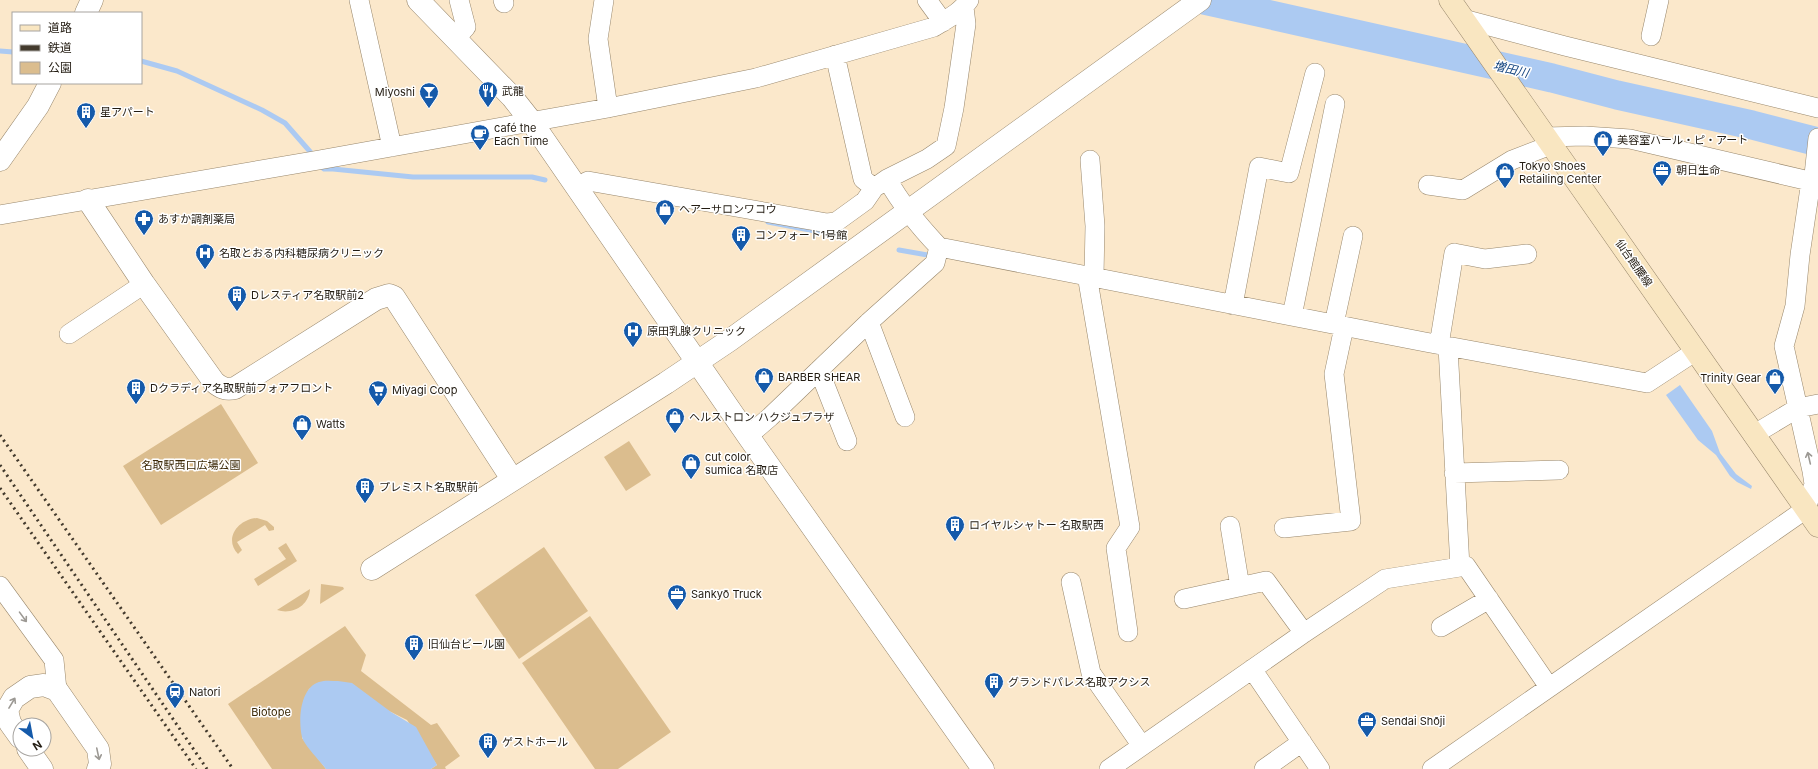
<svg xmlns="http://www.w3.org/2000/svg" width="1818" height="769" viewBox="0 0 1818 769" font-family="Inter,'Noto Sans JP',sans-serif">
<rect width="100%" height="100%" fill="#fbe8cb"/>
<path fill="#dbbd8e" d="M 221,404 L 258,463 L 161,525 L 123,466 Z
M 629,441 L 651,475 L 626,491 L 604,457 Z
M 257,518 L 267,521 L 274,527 L 274,530 L 269,531 L 265,525 L 237,542 L 242,550 L 238,554 C 223,538 239,519 257,518 Z
M 286,543 L 297,561 L 258,586 L 254,579 L 286,559 L 278,548 Z
M 544,547 L 588,611 L 519,659 L 475,595 Z
M 321,584 L 343,587 L 344,589 L 320,604 Z
M 310,589 C 309,606 292,615 277,610 Z
M 590,616 L 671,732 L 618,769 L 595,769 L 522,663 Z
M 345,626 L 366,655 L 361,671 L 431,725 L 437,723 L 460,756 L 445,767 L 446,769 L 431,769 L 437,765 L 407,720 L 391,712 L 320,682 L 309,689 L 304,700 L 302,738 L 326,769 L 272,769 L 228,704 Z"/>
<path fill="#accaf2" d="M 1680,385 L 1712,431 L 1720,453 L 1736,474 L 1752,486 L 1751,489 L 1737,482 L 1730,476 L 1716,455 L 1698,440 L 1666,395 Z
M 338,681 L 352,683 L 391,712 L 416,727 L 437,765 L 431,769 L 326,769 C 320,761 304,745 302,737 C 298,720 300,688 319,682 C 325,680 332,681 338,681 Z"/>
<g fill="none" stroke-linecap="round" stroke-linejoin="round">
<path stroke="#accaf2" stroke-width="5" d="M 0,51 L 13,52
M 141,61 L 177,71 L 262,110 L 285,123 L 313,155
M 320,166 L 324,169 L 333,169 L 413,177 L 532,177 L 545,180
M 768,222 L 820,232
M 899,250 L 933,256"/>
<path stroke="#accaf2" stroke-width="29" d="M 1204,0 L 1552,78 L 1617,95 L 1752,125 L 1818,142"/>
<defs>
<path id="minor" d="M 359,0 L 392,147
M 503,0 L 504,3
M 604,0 L 598,39 L 608,108
M 927,0 L 943,22
M 1463,19 L 1565,46 L 1818,108
M 1651,36 L 1659,0
M 455,39 L 466,27 L 459,0
M 835,55 L 863,179 L 874,188
M 1546,137 L 1585,136 L 1630,139 L 1818,183
M 1090,160 L 1095,226 L 1094,276
M 887,179 C 901,204 919,226 939,247 L 1425,342 L 1647,383 L 1696,351
M 1428,185 L 1463,190 L 1512,160 L 1551,145
M 577,188 L 588,181 L 827,223 L 836,222 L 865,201 L 874,188 L 887,179 L 927,159 L 946,146 L 954,108 L 966,24 L 964,7
M 0,215 L 319,160 L 608,108 L 756,78 L 934,27 C 947,19 960,13 969,0
M 1087,275 L 1130,527 L 1116,548 L 1128,632
M 1233,305 L 1259,167 L 1289,173 L 1315,73
M 1292,316 L 1335,104
M 869,322 L 905,417
M 1334,324 L 1353,236
M 69,334 L 144,284
M 1439,345 L 1454,253 L 1485,259 L 1527,254
M 1448,347 L 1460,567
M 819,370 L 847,441
M 1753,435 L 1798,408 L 1818,404
M 748,436 L 770,417 L 869,322 L 935,263 L 939,247
M 1454,473 L 1559,470
M 1230,526 L 1240,587
M 1284,528 L 1351,521 L 1334,374 L 1344,327
M 1071,582 L 1091,673 L 1142,746
M 0,586 L 54,660 L 57,690
M 1184,599 L 1266,581 L 1304,633
M 1441,627 L 1489,599
M 1252,669 L 1320,769
M 1109,769 L 1304,633 L 1385,579 L 1466,566 L 1549,687
M 1264,769 L 1302,742
M 1432,769 L 1806,509 L 1814,484 L 1812,471 L 1784,346 L 1795,306 L 1800,255 L 1811,181 L 1814,175 L 1818,138"/>
<path id="tertiary" d="M 418,0 L 512,97 L 531,121 L 748,436 L 983,769
M 86,13 L 92,0
M 0,160 L 38,106 L 50,83
M 88,200 L 144,284 L 214,382 C 221,388 226,390 235,388 L 376,299 L 389,295 L 394,297 L 512,479
M 372,569 L 666,383 L 730,340 L 1200,0
M 20,737 L 10,723 L 7,710 L 14,698 L 30,687 L 44,685 L 57,690 L 98,749 L 100,764 L 98,769
M 28,749 L 42,769"/>
<path id="secondary" d="M 1450,0 L 1818,526"/>
</defs>
<use href="#minor" stroke="#98876c" stroke-width="20"/>
<use href="#tertiary" stroke="#98876c" stroke-width="23"/>
<use href="#secondary" stroke="#98876c" stroke-width="23"/>
<use href="#minor" stroke="#fff" stroke-width="19"/>
<use href="#tertiary" stroke="#fff" stroke-width="22"/>
<use href="#secondary" stroke="#f9e6c1" stroke-width="22"/>
<path stroke="#433a2d" stroke-width="3" stroke-dasharray="2 4" stroke-linecap="butt" d="M 0,435 L 233,769
M 0,465 L 207,769
M 0,488 L 196,769"/>
</g>
<defs><path id="oneway-shaft" d="M-6 0H5M1.5-3L5.5 0L1.5 3" fill="none" stroke-width="1.6" stroke-linecap="round" stroke-linejoin="round"/></defs>
<g stroke="#9c9994">
<use href="#oneway-shaft" transform="translate(1809 458) rotate(-103)"/>
<use href="#oneway-shaft" transform="translate(23 617) rotate(54)"/>
<use href="#oneway-shaft" transform="translate(12 703) rotate(-59)"/>
<use href="#oneway-shaft" transform="translate(98 754) rotate(78)"/>
</g>
<defs>
<symbol id="restaurant-pin" viewBox="-11 -11 22 30"><path d="M0 17L-7.5 6A9.5 9.5 0 1 1 7.5 6Z" fill="#155aaa" stroke="#fff"/><path d="M-5-6h1v4h1v-4h1v4h1v-4h1v5L-1.5 .5V6h-2V.5L-5-1ZM5-6V6H3V1.5H1.5Q1.5-4 5-6Z" fill="#fff"/></symbol>
<symbol id="bar-pin" viewBox="-11 -11 22 30"><path d="M0 17L-7.5 6A9.5 9.5 0 1 1 7.5 6Z" fill="#155aaa" stroke="#fff"/><path d="M-6-5H6L.8 .8V4.5H3.5V6h-7V4.5H-.8V.8Z" fill="#fff"/></symbol>
<symbol id="building-pin" viewBox="-11 -11 22 30"><path d="M0 17L-7.5 6A9.5 9.5 0 1 1 7.5 6Z" fill="#155aaa" stroke="#fff"/><path d="M-4-6H4V6H1V3H-1V6H-4ZM-2.5-4.3h1.7v1.8h-1.7ZM.8-4.3h1.7v1.8H.8ZM-2.5-1h1.7V.8h-1.7ZM.8-1h1.7V.8H.8Z" fill="#fff"/></symbol>
<symbol id="cafe-pin" viewBox="-11 -11 22 30"><path d="M0 17L-7.5 6A9.5 9.5 0 1 1 7.5 6Z" fill="#155aaa" stroke="#fff"/><path d="M-5.5-4.5H6V0H3Q3 3.5 0 3.5H-2.5Q-5.5 3.5-5.5 0ZM3-3.2v2h1.7v-2ZM-6 4.5H4V6H-6Z" fill="#fff"/></symbol>
<symbol id="shop-pin" viewBox="-11 -11 22 30"><path d="M0 17L-7.5 6A9.5 9.5 0 1 1 7.5 6Z" fill="#155aaa" stroke="#fff"/><path d="M-5-2.5h2.3a2.7 3.5 0 0 1 5.4 0H5L5.5 6h-11ZM-1.5-2.5h3a1.5 2.3 0 0 0-3 0Z" fill="#fff"/></symbol>
<symbol id="office-pin" viewBox="-11 -11 22 30"><path d="M0 17L-7.5 6A9.5 9.5 0 1 1 7.5 6Z" fill="#155aaa" stroke="#fff"/><path d="M-6-3h4V-5.5h4V-3h4V5H-6ZM-1-4.5V-3h2v-1.5ZM-6 0V1H6V0Z" fill="#fff"/></symbol>
<symbol id="pharmacy-pin" viewBox="-11 -11 22 30"><path d="M0 17L-7.5 6A9.5 9.5 0 1 1 7.5 6Z" fill="#155aaa" stroke="#fff"/><path d="M-2-6h4v4h4v4h-4v4h-4v-4h-4v-4h4Z" fill="#fff"/></symbol>
<symbol id="hospital-pin" viewBox="-11 -11 22 30"><path d="M0 17L-7.5 6A9.5 9.5 0 1 1 7.5 6Z" fill="#155aaa" stroke="#fff"/><path d="M-5-5h3v3.5h4V-5h3V5h-3V1.5h-4V5h-3Z" fill="#fff"/></symbol>
<symbol id="supermarket-pin" viewBox="-11 -11 22 30"><path d="M0 17L-7.5 6A9.5 9.5 0 1 1 7.5 6Z" fill="#155aaa" stroke="#fff"/><path d="M-6-5.5h2.5l.6 2H6L4.5 2H-2.5L-4.4-4H-6ZM-1.5 3.2a1.3 1.3 0 1 0 .1 0ZM3 3.2a1.3 1.3 0 1 0 .1 0Z" fill="#fff"/></symbol>
<symbol id="station-pin" viewBox="-11 -11 22 30"><path d="M0 17L-7.5 6A9.5 9.5 0 1 1 7.5 6Z" fill="#155aaa" stroke="#fff"/><path d="M-3-6H3Q5-6 5-4V2Q5 4 3 4L4.5 6H3L1.5 4h-3L-3 6H-4.5L-3 4Q-5 4-5 2V-4Q-5-6-3-6ZM-3.5-4v3h7v-3ZM-3.5 1v1.5H-2V1ZM2 1v1.5H3.5V1Z" fill="#fff"/></symbol>
</defs>
<g fill-rule="evenodd">
<use href="#restaurant-pin" x="477" y="80" width="22" height="30"/>
<use href="#bar-pin" x="418" y="81" width="22" height="30"/>
<use href="#building-pin" x="75" y="101" width="22" height="30"/>
<use href="#cafe-pin" x="469" y="123" width="22" height="30"/>
<use href="#shop-pin" x="1592" y="129" width="22" height="30"/>
<use href="#office-pin" x="1651" y="159" width="22" height="30"/>
<use href="#shop-pin" x="1494" y="161" width="22" height="30"/>
<use href="#shop-pin" x="654" y="198" width="22" height="30"/>
<use href="#pharmacy-pin" x="133" y="208" width="22" height="30"/>
<use href="#building-pin" x="730" y="224" width="22" height="30"/>
<use href="#hospital-pin" x="194" y="242" width="22" height="30"/>
<use href="#building-pin" x="226" y="284" width="22" height="30"/>
<use href="#hospital-pin" x="622" y="320" width="22" height="30"/>
<use href="#shop-pin" x="753" y="366" width="22" height="30"/>
<use href="#shop-pin" x="1764" y="367" width="22" height="30"/>
<use href="#building-pin" x="125" y="377" width="22" height="30"/>
<use href="#supermarket-pin" x="367" y="379" width="22" height="30"/>
<use href="#shop-pin" x="664" y="406" width="22" height="30"/>
<use href="#shop-pin" x="291" y="413" width="22" height="30"/>
<use href="#shop-pin" x="680" y="452" width="22" height="30"/>
<use href="#building-pin" x="354" y="476" width="22" height="30"/>
<use href="#building-pin" x="944" y="514" width="22" height="30"/>
<use href="#office-pin" x="666" y="583" width="22" height="30"/>
<use href="#building-pin" x="403" y="633" width="22" height="30"/>
<use href="#building-pin" x="983" y="671" width="22" height="30"/>
<use href="#station-pin" x="164" y="681" width="22" height="30"/>
<use href="#office-pin" x="1356" y="710" width="22" height="30"/>
<use href="#building-pin" x="477" y="731" width="22" height="30"/>
</g>
<g text-anchor="middle" dominant-baseline="central" stroke-width="3" stroke-linejoin="round" paint-order="stroke">
<g font-size="11" fill="#231c12" stroke="#fff" text-anchor="start">
<text x="502" y="91">武龍</text>
<text x="415" y="92" text-anchor="end">Miyoshi</text>
<text x="100" y="112">星アパート</text>
<text x="494" y="128">café the<tspan x="494" dy="13">Each Time</tspan></text>
<text x="1617" y="140">美容室ハール・ピ・アート</text>
<text x="1519" y="166">Tokyo Shoes<tspan x="1519" dy="13">Retailing Center</tspan></text>
<text x="1676" y="170">朝日生命</text>
<text x="679" y="209">ヘアーサロンワコウ</text>
<text x="158" y="219">あすか調剤薬局</text>
<text x="755" y="235">コンフォート1号館</text>
<text x="219" y="253">名取とおる内科糖尿病クリニック</text>
<text x="251" y="295">Dレスティア名取駅前2</text>
<text x="647" y="331">原田乳腺クリニック</text>
<text x="778" y="377">BARBER SHEAR</text>
<text x="1761" y="378" text-anchor="end">Trinity Gear</text>
<text x="150" y="388">Dクラディア名取駅前フォアフロント</text>
<text x="392" y="390">Miyagi Coop</text>
<text x="689" y="417">ヘルストロン ハクジュプラザ</text>
<text x="316" y="424">Watts</text>
<text x="705" y="457">cut color<tspan x="705" dy="13">sumica 名取店</tspan></text>
<text x="379" y="487">プレミスト名取駅前</text>
<text x="969" y="525">ロイヤルシャトー 名取駅西</text>
<text x="691" y="594">Sankyō Truck</text>
<text x="428" y="644">旧仙台ビール園</text>
<text x="1008" y="682">グランドパレス名取アクシス</text>
<text x="189" y="692">Natori</text>
<text x="1381" y="721">Sendai Shōji</text>
<text x="502" y="742">ゲストホール</text>
</g>
<g font-size="11" fill="#231c12" stroke="#fff">
<text transform="translate(1634 263) rotate(55)">仙台館腰線</text>
</g>
<g font-size="11" fill="#3b2806" stroke="#fff">
<text x="191" y="465">名取駅西口広場公園</text>
<text x="271" y="712">Biotope</text>
</g>
<g font-size="12" font-style="italic" fill="#184882" stroke="#fff">
<text transform="translate(1511 69) rotate(13)">増田川</text>
</g>
</g>
<rect x="12" y="12" width="130" height="72" fill="#ffffff" stroke="#a7a4a0"/>
<rect x="20" y="25" width="20" height="6" fill="#f9e6c1" stroke="#a7a4a0"/>
<text x="48" y="32" font-size="12" fill="#231c12">道路</text>
<rect x="20" y="45" width="20" height="6" fill="#433a2d" stroke="#a7a4a0"/>
<text x="48" y="52" font-size="12" fill="#231c12">鉄道</text>
<rect x="20" y="62" width="20" height="12" fill="#dbbd8e" stroke="#a7a4a0"/>
<text x="48" y="72" font-size="12" fill="#231c12">公園</text>
<g transform="translate(32 737) rotate(148)"><circle r="19" fill="#ffffff" stroke="#a7a4a0"/>
<path d="M0-3L7 15L0 10L-7 15Z" fill="#155aaa"/>
<text y="-6" font-size="11" font-weight="bold" text-anchor="middle" fill="#231c12">N</text>
</g>
</svg>
